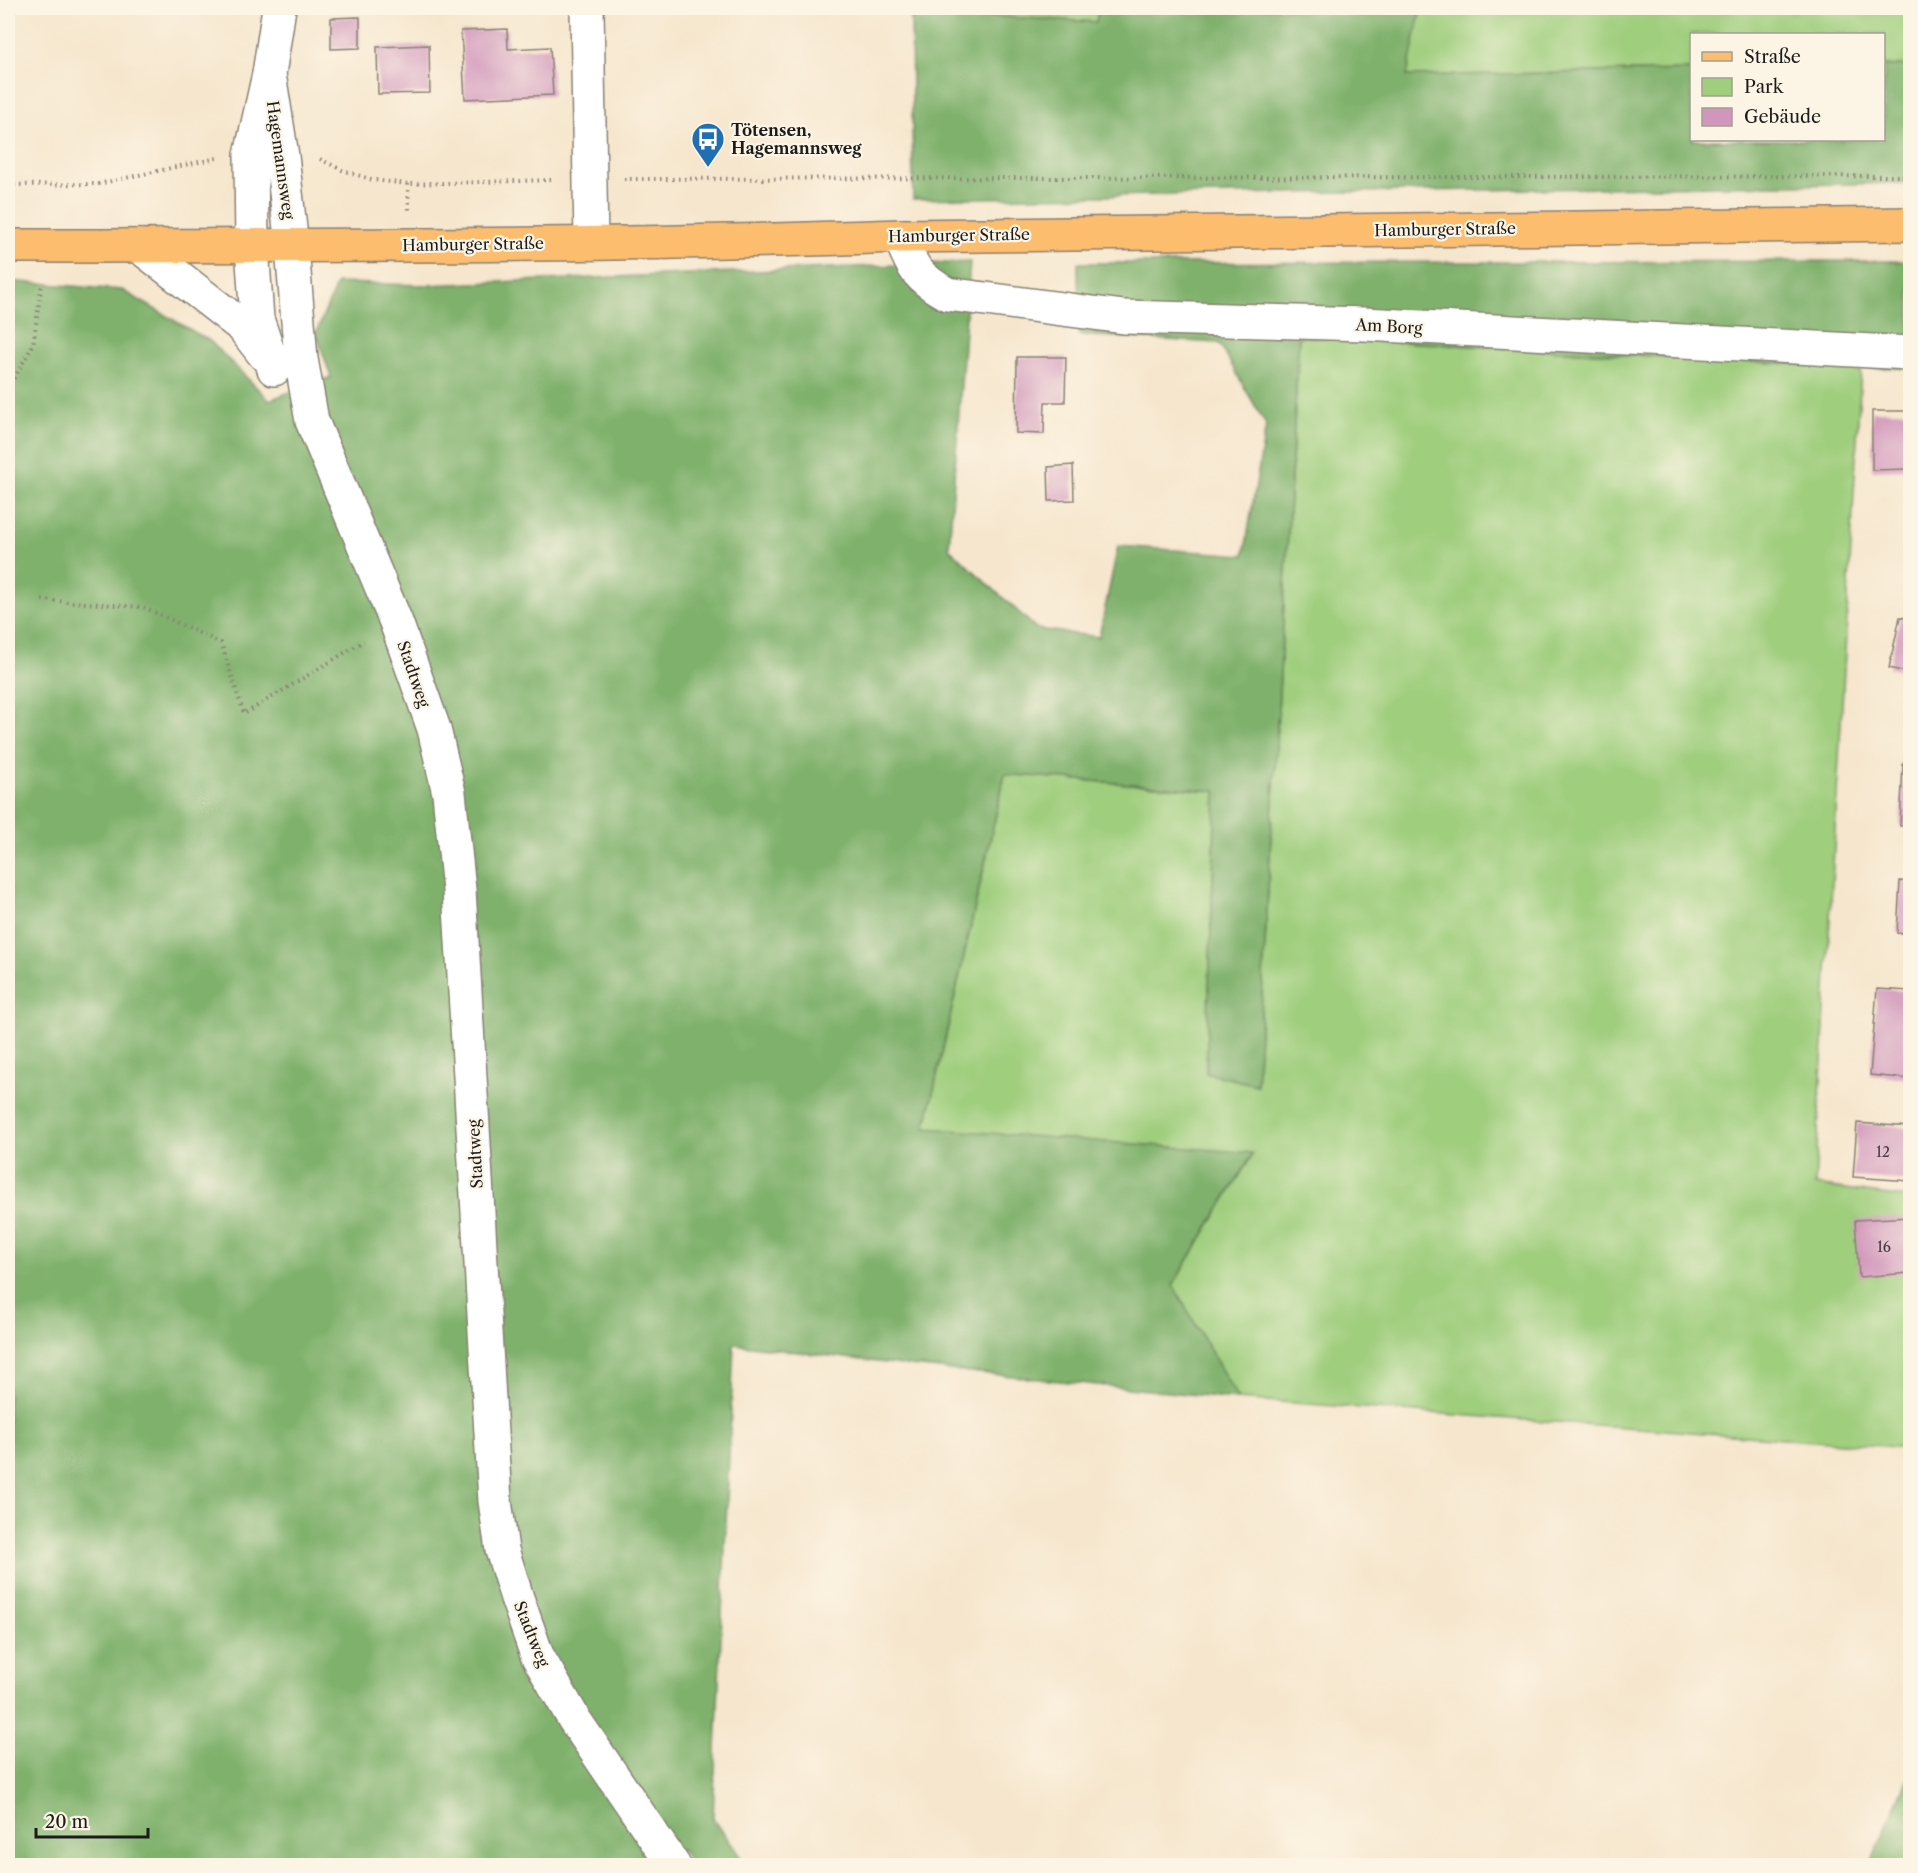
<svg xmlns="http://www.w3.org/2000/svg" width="1918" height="1873" viewBox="0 0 1918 1873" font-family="'Libre Caslon Text',serif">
<rect width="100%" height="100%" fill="#fcf5e5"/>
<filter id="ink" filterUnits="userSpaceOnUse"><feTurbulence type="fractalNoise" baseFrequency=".0167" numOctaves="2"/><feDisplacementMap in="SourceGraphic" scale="12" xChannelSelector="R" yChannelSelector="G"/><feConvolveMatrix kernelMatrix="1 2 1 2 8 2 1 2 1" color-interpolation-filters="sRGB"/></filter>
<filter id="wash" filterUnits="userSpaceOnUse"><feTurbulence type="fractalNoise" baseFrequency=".008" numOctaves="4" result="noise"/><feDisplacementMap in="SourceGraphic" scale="24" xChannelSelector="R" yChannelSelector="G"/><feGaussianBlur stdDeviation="1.35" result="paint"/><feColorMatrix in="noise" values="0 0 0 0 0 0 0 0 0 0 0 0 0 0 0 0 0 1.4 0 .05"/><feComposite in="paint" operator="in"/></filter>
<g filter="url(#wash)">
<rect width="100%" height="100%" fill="#f6e6cd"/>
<path fill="#9fce7d" stroke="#5e754c" stroke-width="1.5" d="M 911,8 L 1099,8 L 1096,22 L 911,12 Z
M 1421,8 L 1910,8 L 1910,65 L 1884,66 L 1884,34 L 1692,34 L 1691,70 L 1406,76 Z
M 1299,336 L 1861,368 L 1815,1185 L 1910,1198 L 1910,1448 L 1238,1399 L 1173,1285 L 1253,1154 L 925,1129 L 1005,774 L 1216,791 L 1206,1073 L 1257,1085 Z"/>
<path fill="#7fb16c" stroke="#4e6644" stroke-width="1.5" d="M 1099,8 L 1421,8 L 1407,76 L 1691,70 L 1692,140 L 1884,140 L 1884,66 L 1910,65 L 1910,183 L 913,199 L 911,12 L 1096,22 Z
M 1910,261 L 1910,368 L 1861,368 L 1299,336 L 1257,1085 L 1206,1073 L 1216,791 L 1005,774 L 925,1128 L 1253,1153 L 1173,1285 L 1238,1399 L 910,1366 L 734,1344 L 713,1818 L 746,1865 L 693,1865 L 681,1849 L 663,1866 L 8,1866 L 8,281 L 122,290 L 210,341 L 269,400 L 331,377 L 316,333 L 337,283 L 427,285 L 970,262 L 949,548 L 1037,629 L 1099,637 L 1118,546 L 1244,555 L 1266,425 L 1219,343 L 1079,335 L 1078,263 Z
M 1910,1774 L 1910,1865 L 1870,1865 Z"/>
<g id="blocks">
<path fill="#d196bb" d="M 360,17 L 360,48 L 331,49 L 331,18 Z
M 507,29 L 508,49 L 550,47 L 553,95 L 465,99 L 461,31 Z
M 429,45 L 430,93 L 378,94 L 377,47 Z
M 1017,357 L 1066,357 L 1065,402 L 1045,402 L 1044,434 L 1016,433 Z
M 1872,411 L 1910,411 L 1910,469 L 1872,470 Z
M 1073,465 L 1074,500 L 1049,501 L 1048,467 Z
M 1900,617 L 1910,619 L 1910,673 L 1889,668 Z
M 1903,763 L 1910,763 L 1910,826 L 1900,826 Z
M 1900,881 L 1910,882 L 1910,934 L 1897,933 Z
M 1877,989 L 1910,991 L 1910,1079 L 1870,1075 Z
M 1857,1123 L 1910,1127 L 1910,1181 L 1853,1177 Z
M 1910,1217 L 1910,1273 L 1859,1277 L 1855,1220 Z"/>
</g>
</g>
<g filter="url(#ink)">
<use href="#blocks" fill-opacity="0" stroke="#898174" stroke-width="1.5"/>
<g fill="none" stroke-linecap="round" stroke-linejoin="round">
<defs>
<path id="minor" d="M 587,8 L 591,243
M 269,74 L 282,156 L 292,247 L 301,359 L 312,421 L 396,622 L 434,729 L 449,793 L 459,890 L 495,1501 L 502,1550 L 517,1598 L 537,1655 L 574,1719 L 674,1866
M 900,236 C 912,268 917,277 947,294 L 1124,317 L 1364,324 L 1910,353
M 139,246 L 243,327 L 264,354
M 274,369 L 257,319 L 252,247 L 251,155 L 269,74 L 279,8"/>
<path id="major" d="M 8,246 C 305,245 603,247 900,236 L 1910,224"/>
</defs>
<use href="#minor" stroke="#898174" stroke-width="36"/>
<use href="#major" stroke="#898174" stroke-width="36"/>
<path stroke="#898174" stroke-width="4" stroke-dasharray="1.5 4.5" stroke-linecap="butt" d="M 320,159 L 342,170 L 373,180 L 408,184 L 554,180
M 624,179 L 1910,176
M 408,184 L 409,210
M 8,185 L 98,184 L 217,158
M 8,389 L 33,345 L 42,282
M 42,600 L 143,607 L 221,643 L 244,714 L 364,641"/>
<use href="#minor" stroke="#fff" stroke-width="33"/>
<use href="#major" stroke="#fcbd6e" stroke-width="33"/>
</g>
</g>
<defs>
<symbol id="bus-pin" viewBox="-11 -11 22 30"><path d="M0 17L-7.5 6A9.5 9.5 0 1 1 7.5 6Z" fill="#1f6fb2" stroke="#fcf5e5"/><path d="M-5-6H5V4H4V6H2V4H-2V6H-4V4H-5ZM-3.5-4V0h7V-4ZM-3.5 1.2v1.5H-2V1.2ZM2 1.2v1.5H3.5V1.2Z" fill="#fff"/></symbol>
</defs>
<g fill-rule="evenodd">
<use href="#bus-pin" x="689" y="120" width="38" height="52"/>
</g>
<g text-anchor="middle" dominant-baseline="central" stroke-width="4.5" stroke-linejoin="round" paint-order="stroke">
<g font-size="14" fill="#493a44">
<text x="1883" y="1152">12</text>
<text x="1884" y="1247">16</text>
</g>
<g font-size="16" font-weight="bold" fill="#1c1c1c" stroke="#fcf5e5" text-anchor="start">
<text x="731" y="130">Tötensen,<tspan x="731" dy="18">Hagemannsweg</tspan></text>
</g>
<g font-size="16" fill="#1c1c1c" stroke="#fcf5e5">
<text transform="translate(281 160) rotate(82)">Hagemannsweg</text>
<text transform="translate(1445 229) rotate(-1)">Hamburger Straße</text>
<text transform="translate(959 235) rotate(-1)">Hamburger Straße</text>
<text transform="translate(473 244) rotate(-1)">Hamburger Straße</text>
<text transform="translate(1389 326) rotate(3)">Am Borg</text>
<text transform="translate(414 674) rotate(71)">Stadtweg</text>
<text transform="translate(475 1154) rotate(-93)">Stadtweg</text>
<text transform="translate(532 1634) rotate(68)">Stadtweg</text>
</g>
</g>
<rect width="1918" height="1873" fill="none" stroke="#fcf5e5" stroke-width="30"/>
<rect x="1690" y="33" width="195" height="108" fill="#fcf5e5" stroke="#a29e95" stroke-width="1.5"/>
<rect x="1702" y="52" width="30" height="9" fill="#fcbd6e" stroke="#a29e95" stroke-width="1.5"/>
<text x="1744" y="63" font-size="18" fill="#1c1c1c">Straße</text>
<rect x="1702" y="78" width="30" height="18" fill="#9fce7d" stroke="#a29e95" stroke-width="1.5"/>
<text x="1744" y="93" font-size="18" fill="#1c1c1c">Park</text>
<rect x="1702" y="108" width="30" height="18" fill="#d196bb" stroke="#a29e95" stroke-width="1.5"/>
<text x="1744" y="123" font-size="18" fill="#1c1c1c">Gebäude</text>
<path d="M36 1828v9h112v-9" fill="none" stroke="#1c1c1c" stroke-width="3"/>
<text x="45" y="1828" font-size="18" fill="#1c1c1c" stroke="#fcf5e5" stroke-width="4.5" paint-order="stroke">20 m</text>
</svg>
